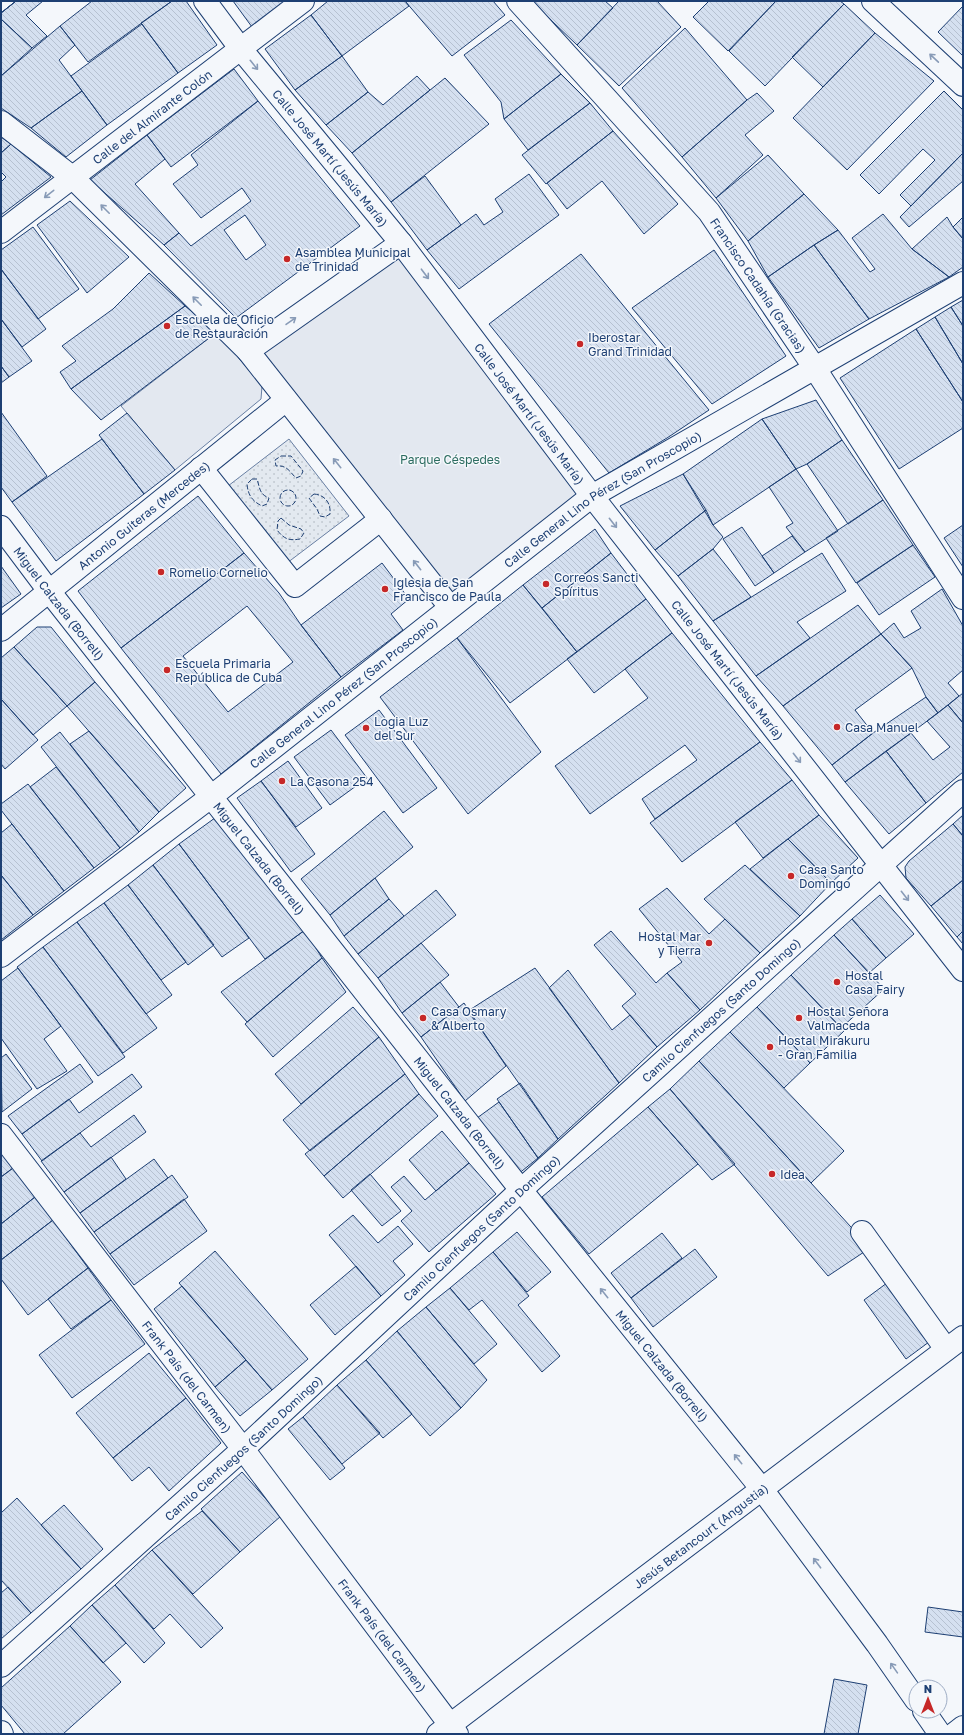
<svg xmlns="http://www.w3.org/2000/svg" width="964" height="1735" viewBox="0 0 964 1735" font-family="'Golos Text',sans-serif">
<defs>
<pattern id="grass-dots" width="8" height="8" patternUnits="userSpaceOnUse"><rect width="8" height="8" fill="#e3e9f0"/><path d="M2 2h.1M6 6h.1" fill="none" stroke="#c2c9d1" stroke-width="1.8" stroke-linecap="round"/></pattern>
<pattern id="building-back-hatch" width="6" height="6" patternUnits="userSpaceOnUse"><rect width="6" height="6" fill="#d5e0f0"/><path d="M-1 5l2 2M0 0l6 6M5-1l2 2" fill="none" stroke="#b6c1d1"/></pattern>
</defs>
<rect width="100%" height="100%" fill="#f4f7fb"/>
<path fill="url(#grass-dots)" stroke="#687fa3" d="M 289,439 L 349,516 L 287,563 L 228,486 Z"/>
<path fill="#e3e8f0" stroke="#687fa3" d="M 402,230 L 607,499 L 448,618 L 241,349 Z
M 217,332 L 262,386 L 261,399 L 175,470 L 121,406 Z"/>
<path fill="url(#building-back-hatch)" stroke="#1d3f73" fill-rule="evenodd" d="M 1,1 L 16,1 L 1,13 Z
M 1,1 L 16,1 L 1,13 Z
M 16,1 L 43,1 L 26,15 L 47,36 L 32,48 L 1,19 L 1,13 Z
M 92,1 L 172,1 L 88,62 L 60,26 Z
M 172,1 L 186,1 L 217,45 L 178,73 L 141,23 Z
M 233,1 L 287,1 L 252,27 Z
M 328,1 L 405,1 L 409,6 L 342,56 L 311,15 Z
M 405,1 L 493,1 L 505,15 L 452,56 Z
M 531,1 L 605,1 L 613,8 L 577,45 Z
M 619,1 L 657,1 L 681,27 L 619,86 L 577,45 Z
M 709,1 L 776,1 L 728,51 L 693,17 Z
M 776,1 L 840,1 L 844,4 L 765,86 L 729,51 Z
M 844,4 L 875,33 L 823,87 L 792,57 Z
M 963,6 L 963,56 L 938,32 Z
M 311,15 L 342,56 L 295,90 L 265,49 Z
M 1,19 L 32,48 L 1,76 Z
M 511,20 L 561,74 L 504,119 L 501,102 L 464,55 Z
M 142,24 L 178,73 L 107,125 L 71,76 Z
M 60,26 L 75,45 L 59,60 L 82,91 L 31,128 L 1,108 L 1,76 Z
M 685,28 L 747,100 L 682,157 L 622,88 Z
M 875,33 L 934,81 L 847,170 L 793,118 Z
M 342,56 L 368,92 L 326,125 L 295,90 Z
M 234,69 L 258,101 L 171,167 L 147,135 Z
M 561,74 L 590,103 L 528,150 L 504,119 Z
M 417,76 L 430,90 L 352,153 L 326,125 L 368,92 L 383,105 Z
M 445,78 L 489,124 L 391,202 L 352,153 Z
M 82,91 L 107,125 L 66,157 L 31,128 Z
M 944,91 L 963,110 L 963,153 L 911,206 L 900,195 L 935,160 L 923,149 L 879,194 L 860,175 Z
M 757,93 L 774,111 L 745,135 L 763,155 L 716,198 L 682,157 L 747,100 Z
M 258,101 L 360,226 L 236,318 L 164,245 L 179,233 L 191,246 L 251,201 L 242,188 L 201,218 L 173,184 L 198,165 L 191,155 ZM 245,215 L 266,245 L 246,260 L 224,230 Z
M 590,103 L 613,131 L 546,184 L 522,155 Z
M 613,131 L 678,204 L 644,234 L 602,181 L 567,209 L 547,183 Z
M 147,135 L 165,159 L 135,184 L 179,233 L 164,245 L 90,180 Z
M 1,137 L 11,144 L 1,153 Z
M 11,144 L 51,177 L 1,215 L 1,182 L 6,177 L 1,172 L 1,153 Z
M 963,153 L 963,181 L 909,227 L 900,217 Z
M 768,155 L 804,194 L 748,241 L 716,198 Z
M 529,174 L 559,215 L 459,289 L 427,250 L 476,214 L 484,225 L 503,212 L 495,199 Z
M 425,176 L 461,225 L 427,250 L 391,202 Z
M 804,194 L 838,230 L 814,245 L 768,277 L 748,241 Z
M 70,201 L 129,257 L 87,293 L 37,225 Z
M 883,214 L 912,249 L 949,277 L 869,319 L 814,245 L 838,230 L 870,272 L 875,269 L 852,238 Z
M 947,217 L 953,227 L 963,239 L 963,267 L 949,277 L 912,249 Z
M 963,217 L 963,239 L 953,227 Z
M 33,227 L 79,289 L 38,319 L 1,269 L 1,250 Z
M 814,245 L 869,319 L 819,348 L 768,277 Z
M 714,250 L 786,356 L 712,404 L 632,308 Z
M 581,254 L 709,410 L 667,438 L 609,473 L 489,324 Z
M 1,269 L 46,329 L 22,347 L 1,319 Z
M 149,273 L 185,306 L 71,389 L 60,372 L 76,361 L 62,346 L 113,309 Z
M 963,300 L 963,326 L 951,307 Z
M 185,306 L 217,332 L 101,420 L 71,389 Z
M 951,307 L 963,326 L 963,364 L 935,317 Z
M 935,317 L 963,364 L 963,402 L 916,329 Z
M 1,319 L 32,361 L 9,377 L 1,366 Z
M 916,329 L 963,402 L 963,428 L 899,469 L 840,378 Z
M 1,366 L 9,377 L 1,383 Z
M 816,400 L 842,440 L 807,464 L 796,469 L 762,419 Z
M 1,412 L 47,476 L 12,502 L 1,487 Z
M 127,413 L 175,470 L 144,494 L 99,435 Z
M 762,419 L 796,469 L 713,525 L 683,474 Z
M 102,439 L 144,494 L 56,561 L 12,502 Z
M 842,440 L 883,500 L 848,524 L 807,464 Z
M 796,469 L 838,531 L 805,552 L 786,527 L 793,523 L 769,487 Z
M 683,474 L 706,510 L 655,550 L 620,506 Z
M 198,496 L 244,553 L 121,648 L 78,591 Z
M 883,500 L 913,545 L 856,583 L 826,538 Z
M 706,510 L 713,525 L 723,537 L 713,549 L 678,576 L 655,550 Z
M 963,525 L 963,567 L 944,538 Z
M 742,527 L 774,573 L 755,586 L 723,539 Z
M 595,529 L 611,553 L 542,608 L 523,585 Z
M 792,536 L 805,552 L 774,573 L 762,556 Z
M 913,545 L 935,577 L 879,615 L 857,583 Z
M 713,549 L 751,597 L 713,621 L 678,576 Z
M 244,553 L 279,593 L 301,625 L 341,677 L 221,774 L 121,648 ZM 247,606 L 293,662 L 228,712 L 183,656 Z
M 611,553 L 646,599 L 577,652 L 542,608 Z
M 822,553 L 846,591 L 797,622 L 810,638 L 756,676 L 713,621 Z
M 382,563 L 409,599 L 391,614 L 403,630 L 341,677 L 301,625 Z
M 1,566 L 21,594 L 1,608 Z
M 523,585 L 577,652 L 510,703 L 457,638 Z
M 942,589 L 963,626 L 963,670 L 948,683 L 959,696 L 938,713 L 926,697 L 912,668 L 881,634 L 894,623 L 904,638 L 921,628 L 911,611 Z
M 646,599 L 672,633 L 594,693 L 567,659 Z
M 858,605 L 881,634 L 783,706 L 756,676 Z
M 37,627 L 51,627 L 95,682 L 67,706 L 14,647 Z
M 672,633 L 760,742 L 655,819 L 642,799 L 697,760 L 685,745 L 590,814 L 555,766 L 648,698 L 625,669 Z
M 881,634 L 912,668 L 855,710 L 873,733 L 832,765 L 783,706 Z
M 457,638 L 541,752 L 468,814 L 380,697 Z
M 14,647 L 67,706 L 33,735 L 1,699 L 1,658 Z
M 95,682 L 186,788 L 159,812 L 67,706 Z
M 963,693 L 963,723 L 948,705 Z
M 926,697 L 938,713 L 845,782 L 832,765 L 873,733 Z
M 1,699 L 38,740 L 5,769 L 1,764 Z
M 948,705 L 963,723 L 963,772 L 926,803 L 886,751 L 911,733 L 933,760 L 950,747 L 927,721 Z
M 379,710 L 437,788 L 403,813 L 345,735 Z
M 331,730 L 367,778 L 330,805 L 294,757 Z
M 89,731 L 159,812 L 139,832 L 70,744 Z
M 60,732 L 139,832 L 120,848 L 41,747 Z
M 760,742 L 792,780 L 682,862 L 650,823 Z
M 886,751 L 926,803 L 889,834 L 845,782 Z
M 288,761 L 322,808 L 296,827 L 261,781 Z
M 56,767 L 120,848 L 94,868 L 30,787 Z
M 792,780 L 819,815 L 763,858 L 735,822 Z
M 261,781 L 315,854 L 291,872 L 237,798 Z
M 28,784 L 94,868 L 64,891 L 1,810 L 1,804 Z
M 384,811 L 413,847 L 330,915 L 301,879 Z
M 219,815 L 305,930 L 265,959 L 179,844 Z
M 819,815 L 858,858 L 831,883 L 788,839 Z
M 963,815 L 963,836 L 953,824 Z
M 12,824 L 64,891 L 33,915 L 1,875 L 1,833 Z
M 953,824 L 963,836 L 963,880 L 931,906 L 906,878 L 905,867 L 909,861 Z
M 788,839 L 831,883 L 800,916 L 750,869 Z
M 179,844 L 249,938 L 222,957 L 153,865 Z
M 153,865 L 214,945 L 188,965 L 128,885 Z
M 745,865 L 800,916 L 760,953 L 704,899 Z
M 1,875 L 33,915 L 1,940 Z
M 375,878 L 389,899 L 344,936 L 330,915 Z
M 963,880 L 963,931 L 957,937 L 931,906 Z
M 128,885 L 186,962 L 161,980 L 104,903 Z
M 667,888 L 709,934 L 725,919 L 760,953 L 700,1010 L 667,973 L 682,962 L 639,909 Z
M 436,890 L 456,915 L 378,978 L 358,954 Z
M 880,895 L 914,934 L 886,958 L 852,919 Z
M 389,899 L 404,916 L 358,954 L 344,936 Z
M 104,903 L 172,995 L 146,1014 L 77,922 Z
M 852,919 L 886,958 L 869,973 L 834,935 Z
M 77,922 L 157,1028 L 123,1053 L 43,947 Z
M 305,930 L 322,958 L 247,1022 L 221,992 Z
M 611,931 L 656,983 L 667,973 L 700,1010 L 657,1047 L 622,1006 L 636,994 L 594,945 Z
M 963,931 L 963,944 L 957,937 Z
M 834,935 L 884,989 L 841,1028 L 791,975 Z
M 421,943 L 449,975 L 402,1013 L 378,978 Z
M 43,947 L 125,1057 L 98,1076 L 17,967 Z
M 322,958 L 346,992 L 273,1057 L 245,1024 Z
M 18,968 L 61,1026 L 44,1039 L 67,1071 L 37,1089 L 1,1038 L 1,981 Z
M 535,968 L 619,1083 L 558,1139 L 468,1011 Z
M 568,970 L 612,1030 L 630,1015 L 657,1047 L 619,1083 L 549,988 Z
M 791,975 L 844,1031 L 810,1063 L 757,1007 Z
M 440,982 L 459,1007 L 421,1037 L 402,1013 Z
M 464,1003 L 506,1066 L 465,1101 L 421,1037 Z
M 353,1007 L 379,1037 L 301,1104 L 275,1074 Z
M 757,1007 L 810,1063 L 784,1088 L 730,1032 Z
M 730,1032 L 844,1151 L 811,1183 L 699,1061 Z
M 379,1037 L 405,1074 L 310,1151 L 283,1120 Z
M 6,1054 L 32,1089 L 2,1112 L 1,1058 Z
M 699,1061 L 811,1183 L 870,1248 L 828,1276 L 670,1089 Z
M 80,1064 L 93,1082 L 22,1134 L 8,1116 Z
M 132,1074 L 142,1087 L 42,1161 L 22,1134 L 69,1099 L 79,1113 Z
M 405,1074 L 419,1094 L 324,1176 L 305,1154 Z
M 520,1083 L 558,1139 L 538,1158 L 497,1099 Z
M 670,1089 L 735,1164 L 712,1180 L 648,1107 Z
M 419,1094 L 438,1116 L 343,1198 L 324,1176 Z
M 499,1102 L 538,1158 L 517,1175 L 477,1118 Z
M 648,1107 L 698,1164 L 589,1254 L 542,1197 Z
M 134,1115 L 146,1132 L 64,1192 L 41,1161 L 80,1133 L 91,1147 Z
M 442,1131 L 469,1163 L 436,1191 L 409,1160 Z
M 1,1153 L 13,1168 L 1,1177 Z
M 111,1157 L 126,1179 L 80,1213 L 64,1192 Z
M 154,1159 L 168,1178 L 94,1232 L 80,1213 Z
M 469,1163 L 496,1194 L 429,1252 L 401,1221 L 412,1211 L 391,1187 L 404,1176 L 425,1200 Z
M 13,1168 L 35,1197 L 1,1224 L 1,1177 Z
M 370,1174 L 401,1211 L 382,1226 L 351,1190 Z
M 172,1175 L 188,1197 L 110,1254 L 94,1232 Z
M 35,1197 L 53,1220 L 1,1260 L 1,1224 Z
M 184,1199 L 207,1231 L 134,1285 L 110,1254 Z
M 353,1215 L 378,1243 L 398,1226 L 413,1244 L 393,1261 L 405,1275 L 381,1296 L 329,1235 Z
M 53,1220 L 88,1268 L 28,1315 L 1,1279 L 1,1260 Z
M 517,1232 L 551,1272 L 527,1292 L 493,1252 Z
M 662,1233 L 682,1258 L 631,1298 L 611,1273 Z
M 695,1249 L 717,1277 L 653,1327 L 631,1298 Z
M 215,1251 L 308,1359 L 272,1390 L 179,1283 Z
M 493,1252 L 529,1296 L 518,1305 L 560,1356 L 542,1372 L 482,1300 L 469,1310 L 450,1288 Z
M 356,1266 L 381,1296 L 335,1335 L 310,1305 Z
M 88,1268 L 111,1300 L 71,1329 L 48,1299 Z
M 891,1280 L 933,1339 L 906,1359 L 864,1300 Z
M 182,1286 L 246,1360 L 215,1387 L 154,1309 Z
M 450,1288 L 497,1344 L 474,1364 L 426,1307 Z
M 111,1300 L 145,1344 L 72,1398 L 39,1355 Z
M 426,1307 L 487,1380 L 461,1408 L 397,1331 Z
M 397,1331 L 461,1408 L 430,1436 L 366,1360 Z
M 149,1353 L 186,1398 L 113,1458 L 76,1413 Z
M 246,1360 L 272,1390 L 240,1416 L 215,1387 Z
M 366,1360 L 412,1414 L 383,1438 L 337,1385 Z
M 337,1385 L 380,1433 L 342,1464 L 303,1417 Z
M 186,1398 L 221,1443 L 169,1491 L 149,1467 L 132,1481 L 113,1458 Z
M 303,1417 L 345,1468 L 330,1480 L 288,1429 Z
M 242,1472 L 281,1516 L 240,1552 L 201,1509 Z
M 17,1498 L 81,1569 L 31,1613 L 1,1580 L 1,1513 Z
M 64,1505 L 103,1549 L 81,1569 L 41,1525 Z
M 202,1511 L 240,1552 L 193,1594 L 152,1550 Z
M 152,1550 L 223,1628 L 201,1648 L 170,1614 L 154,1629 L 115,1585 Z
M 115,1585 L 165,1643 L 144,1663 L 92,1605 Z
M 8,1587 L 31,1613 L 1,1639 L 1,1593 Z
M 92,1605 L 126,1643 L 103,1663 L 70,1626 Z
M 928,1607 L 963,1612 L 963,1637 L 925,1632 Z
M 70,1626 L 121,1682 L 63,1734 L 25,1734 L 1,1705 L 1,1688 Z
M 834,1679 L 867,1685 L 858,1734 L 824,1734 Z"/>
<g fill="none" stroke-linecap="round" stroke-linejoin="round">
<defs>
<g id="minor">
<path id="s1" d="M 205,1 L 240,48 L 401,243 L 592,496 L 963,970"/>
<path id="s2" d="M 518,1 L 709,212 L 814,367 L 963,598"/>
<path d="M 873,1 L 963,85"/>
<path d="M 1,122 L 72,177 L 248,351 L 450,607"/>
<path id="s3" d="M 1,232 L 303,1"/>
<path d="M 248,351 L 401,243"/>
<path d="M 201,468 L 295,586 L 381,519"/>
<path id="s4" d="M 1,527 L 49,591 L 521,1190 L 761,1488 L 877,1644 L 916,1700"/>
<path id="s5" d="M 1,630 L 286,400"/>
<path id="s6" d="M 1,956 L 212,796 L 592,496 L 963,283"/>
<path id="s7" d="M 1,1135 L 243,1449 L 457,1734"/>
<path d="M 862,1232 L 946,1349"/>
<path id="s8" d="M 1,1666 L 243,1449 L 521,1190 L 963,791"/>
<path d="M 924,1711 L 940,1734"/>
<path d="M 1,1732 L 2,1734"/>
<path id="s9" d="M 438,1734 L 963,1337"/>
<path d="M 954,1734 L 963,1727"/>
</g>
</defs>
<use href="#minor" stroke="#1d3f73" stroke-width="24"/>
<use href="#minor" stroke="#f4f7fb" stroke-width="22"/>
<path stroke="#1d3f73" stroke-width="1" stroke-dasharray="5 2" stroke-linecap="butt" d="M 281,456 L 291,456 L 303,471 L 301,476 L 296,478 C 289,471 287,465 276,466 L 275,460 Z
M 252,479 L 257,479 C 260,488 259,494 269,498 L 267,504 L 262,506 C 252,501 248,495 247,484 Z
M280 498a8 8 0 1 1 16 0a8 8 0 1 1-16 0Z
M 314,494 C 325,495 331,503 330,514 L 325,517 L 320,516 L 317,509 L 309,498 Z
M 281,518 L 289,525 L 301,529 L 304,533 L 300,539 C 289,541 284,539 277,530 L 278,521 Z"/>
</g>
<defs><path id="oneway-shaft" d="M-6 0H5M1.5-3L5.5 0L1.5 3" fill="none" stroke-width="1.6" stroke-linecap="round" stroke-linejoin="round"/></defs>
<g stroke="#889bb7">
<use href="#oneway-shaft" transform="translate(934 58) rotate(-137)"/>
<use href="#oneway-shaft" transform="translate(254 65) rotate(51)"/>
<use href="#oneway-shaft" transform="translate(49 194) rotate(142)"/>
<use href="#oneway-shaft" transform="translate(105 209) rotate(-135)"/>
<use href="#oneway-shaft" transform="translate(425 274) rotate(53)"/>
<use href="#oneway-shaft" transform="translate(197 301) rotate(-135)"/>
<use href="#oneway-shaft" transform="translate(291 321) rotate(-35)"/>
<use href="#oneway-shaft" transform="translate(337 463) rotate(-129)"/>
<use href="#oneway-shaft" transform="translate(613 523) rotate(52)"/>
<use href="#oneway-shaft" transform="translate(417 565) rotate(-128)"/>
<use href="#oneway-shaft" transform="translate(797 758) rotate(52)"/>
<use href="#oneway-shaft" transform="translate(905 896) rotate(52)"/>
<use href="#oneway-shaft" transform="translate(604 1293) rotate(-129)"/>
<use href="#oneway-shaft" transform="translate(738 1459) rotate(-129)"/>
<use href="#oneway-shaft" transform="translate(817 1563) rotate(-127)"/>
<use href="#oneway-shaft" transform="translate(894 1668) rotate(-125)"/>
</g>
<g fill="#c62828" stroke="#f4f7fb" stroke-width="1.5">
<circle cx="287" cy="259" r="4"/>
<circle cx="167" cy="326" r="4"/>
<circle cx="580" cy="344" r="4"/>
<circle cx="161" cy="572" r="4"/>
<circle cx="546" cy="584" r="4"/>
<circle cx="385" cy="589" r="4"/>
<circle cx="167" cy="670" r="4"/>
<circle cx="837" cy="727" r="4"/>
<circle cx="366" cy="728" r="4"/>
<circle cx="282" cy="781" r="4"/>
<circle cx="791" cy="876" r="4"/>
<circle cx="709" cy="943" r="4"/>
<circle cx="837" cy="982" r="4"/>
<circle cx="423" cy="1018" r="4"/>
<circle cx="799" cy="1018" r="4"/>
<circle cx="770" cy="1047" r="4"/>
<circle cx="772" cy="1174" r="4"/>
</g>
<g text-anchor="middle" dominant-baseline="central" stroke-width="3" stroke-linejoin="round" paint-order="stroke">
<g font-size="12" fill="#1d3f73" stroke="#f4f7fb">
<text stroke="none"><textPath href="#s3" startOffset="190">Calle del Almirante Colón</textPath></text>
<text stroke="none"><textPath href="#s1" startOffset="201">Calle José Martí (Jesús María)</textPath></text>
<text stroke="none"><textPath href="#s2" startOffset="373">Francisco Cadahía (Gracias)</textPath></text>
<text stroke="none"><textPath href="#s1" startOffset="525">Calle José Martí (Jesús María)</textPath></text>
<text stroke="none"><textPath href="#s6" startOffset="756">Calle General Lino Pérez (San Proscopio)</textPath></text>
<text stroke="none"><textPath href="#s5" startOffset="183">Antonio Guiteras (Mercedes)</textPath></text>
<text stroke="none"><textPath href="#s4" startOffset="96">Miguel Calzada (Borrell)</textPath></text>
<text stroke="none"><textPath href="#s1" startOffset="849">Calle José Martí (Jesús María)</textPath></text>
<text stroke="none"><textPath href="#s6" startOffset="432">Calle General Lino Pérez (San Proscopio)</textPath></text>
<text stroke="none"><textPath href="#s4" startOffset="420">Miguel Calzada (Borrell)</textPath></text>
<text stroke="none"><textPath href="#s8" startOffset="974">Camilo Cienfuegos (Santo Domingo)</textPath></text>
<text stroke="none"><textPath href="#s4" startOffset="744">Miguel Calzada (Borrell)</textPath></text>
<text stroke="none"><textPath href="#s8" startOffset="650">Camilo Cienfuegos (Santo Domingo)</textPath></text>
<text stroke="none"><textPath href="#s4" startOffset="1068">Miguel Calzada (Borrell)</textPath></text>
<text stroke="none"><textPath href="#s7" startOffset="305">Frank País (del Carmen)</textPath></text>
<text stroke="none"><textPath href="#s8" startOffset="326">Camilo Cienfuegos (Santo Domingo)</textPath></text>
<text stroke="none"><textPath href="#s9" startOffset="329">Jesús Betancourt (Angustia)</textPath></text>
<text stroke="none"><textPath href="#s7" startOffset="629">Frank País (del Carmen)</textPath></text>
</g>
<g font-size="12" fill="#1d3f73" stroke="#f4f7fb" text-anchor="start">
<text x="295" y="252">Asamblea Municipal<tspan x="295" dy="14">de Trinidad</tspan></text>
<text x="175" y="319">Escuela de Oficio<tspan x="175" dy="14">de Restauración</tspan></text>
<text x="588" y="337">Iberostar<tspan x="588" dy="14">Grand Trinidad</tspan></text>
<text x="169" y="572">Romelio Cornelio</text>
<text x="554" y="577">Correos Sancti<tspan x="554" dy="14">Spíritus</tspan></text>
<text x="393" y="582">Iglesia de San<tspan x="393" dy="14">Francisco de Paula</tspan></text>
<text x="175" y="663">Escuela Primaria<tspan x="175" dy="14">República de Cuba</tspan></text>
<text x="374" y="721">Logia Luz<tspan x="374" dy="14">del Sur</tspan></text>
<text x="845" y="727">Casa Manuel</text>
<text x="290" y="781">La Casona 254</text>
<text x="799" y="869">Casa Santo<tspan x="799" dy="14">Domingo</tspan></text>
<text x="701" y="936" text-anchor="end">Hostal Mar<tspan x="701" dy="14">y Tierra</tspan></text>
<text x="845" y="975">Hostal<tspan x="845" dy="14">Casa Fairy</tspan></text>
<text x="431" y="1011">Casa Osmary<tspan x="431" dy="14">&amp; Alberto</tspan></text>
<text x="807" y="1011">Hostal Señora<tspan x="807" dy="14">Valmaceda</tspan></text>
<text x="778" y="1040">Hostal Mirakuru<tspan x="778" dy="14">- Gran Familia</tspan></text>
<text x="780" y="1174">Idea</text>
</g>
<g font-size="12" fill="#2c6c60" stroke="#f4f7fb">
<text x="450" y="459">Parque Céspedes</text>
</g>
</g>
<rect width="964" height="1735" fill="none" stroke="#1d3f73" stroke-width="4"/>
<g transform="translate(928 1699)"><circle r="19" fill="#f4f7fb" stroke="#9eadc5"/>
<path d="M0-3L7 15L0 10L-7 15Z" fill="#c62828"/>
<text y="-6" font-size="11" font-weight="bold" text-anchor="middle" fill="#1d3f73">N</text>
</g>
</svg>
